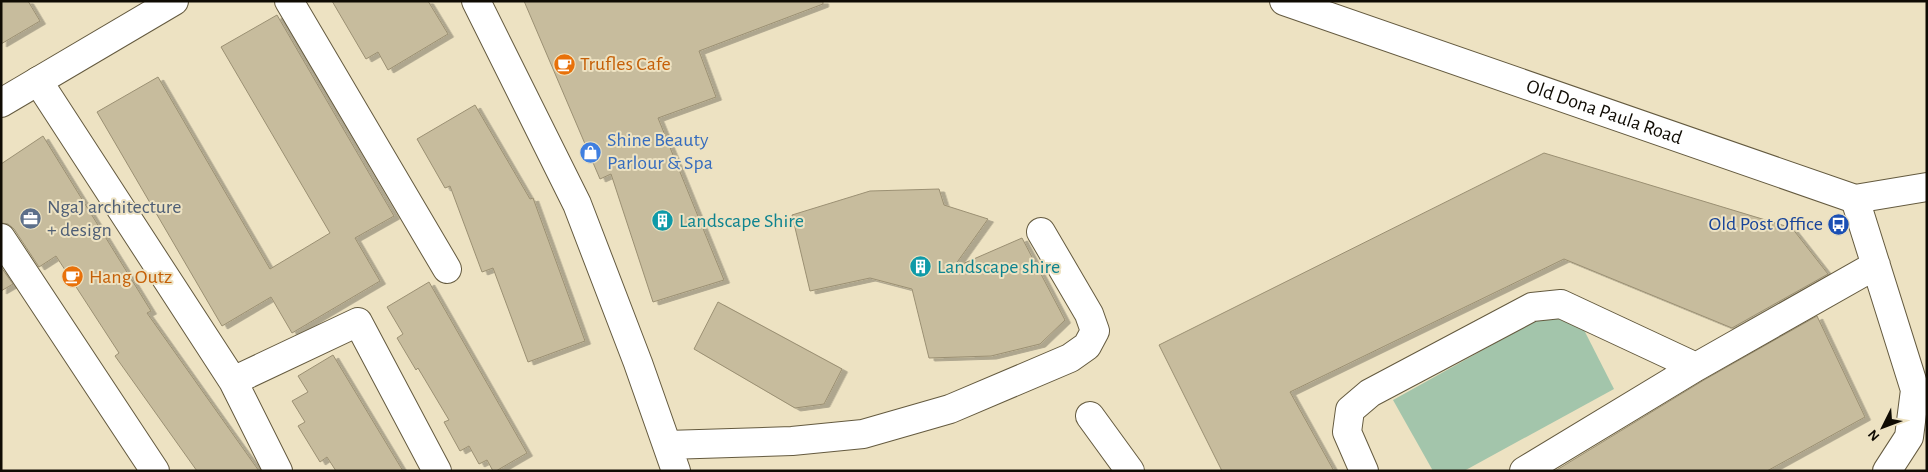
<svg xmlns="http://www.w3.org/2000/svg" width="1928" height="472" viewBox="0 0 1928 472" font-family="'Alegreya Sans',sans-serif">
<defs>
<filter id="shadow"><feDropShadow dx="5.5" dy="3" stdDeviation="0" flood-color="#0004"/></filter>
</defs>
<rect width="100%" height="100%" fill="#ede2c2"/>
<path fill="#a3c5ab" d="M 1546,315 L 1581,324 L 1614,389 L 1464,471 L 1433,471 L 1393,400 Z"/>
<path fill="#c7bc9d" stroke="#9b9073" filter="url(#shadow)" d="M 1,1 L 28,1 L 40,21 L 1,44 Z
M 332,1 L 428,1 L 448,34 L 388,70 L 378,52 L 366,59 Z
M 524,1 L 823,1 L 823,4 L 699,51 L 716,97 L 658,118 L 724,280 L 653,302 L 611,174 L 600,179 Z
M 277,15 L 394,216 L 355,238 L 380,281 L 292,333 L 271,297 L 222,326 L 97,112 L 158,77 L 270,269 L 330,233 L 221,47 Z
M 475,105 L 530,199 L 533,198 L 585,341 L 528,362 L 493,268 L 482,272 L 450,186 L 445,188 L 417,139 Z
M 43,136 L 151,311 L 147,313 L 259,471 L 197,471 L 115,356 L 119,353 L 56,256 L 39,267 L 14,229 L 8,224 L 1,223 L 1,164 Z
M 1544,153 L 1792,228 L 1828,274 L 1732,328 L 1564,259 L 1290,392 L 1334,471 L 1222,471 L 1159,345 Z
M 939,189 L 944,205 L 988,219 L 953,268 L 1022,238 L 1065,320 L 1040,344 L 991,356 L 929,358 L 912,289 L 870,278 L 810,291 L 792,215 L 870,191 Z
M 1,267 L 13,284 L 1,291 Z
M 429,282 L 527,453 L 496,471 L 493,471 L 487,460 L 479,464 L 469,446 L 460,451 L 444,422 L 449,420 L 418,368 L 416,370 L 397,338 L 403,334 L 387,307 Z
M 718,302 L 842,369 L 824,404 L 795,408 L 694,349 Z
M 1817,316 L 1865,417 L 1767,471 L 1555,471 L 1704,380 Z
M 333,355 L 403,471 L 336,471 L 327,457 L 320,462 L 298,426 L 305,422 L 292,401 L 308,392 L 298,376 Z"/>
<g fill="none" stroke-linecap="round" stroke-linejoin="round">
<defs>
<path id="minor" d="M 289,1 L 447,269
M 476,1 L 577,204 L 638,363 L 676,471
M 38,81 L 233,381 L 358,322 L 437,471
M 1855,199 L 1915,390 L 1909,437 L 1887,471
M 1,238 L 155,471
M 233,381 L 278,471
M 1090,416 L 1130,471
M 667,445 L 792,441 L 863,434 L 950,409 L 1070,358 L 1087,346 L 1095,331 L 1089,314 L 1041,232
M 1364,471 L 1347,432 L 1350,410 L 1370,393 L 1532,307 L 1561,304 L 1696,367
M 1524,471 L 1696,367 L 1876,265"/>
<g id="major">
<path id="s1" d="M 1284,1 L 1855,199 L 1927,187"/>
<path d="M 1,103 L 174,1"/>
</g>
</defs>
<use href="#minor" stroke="#645a3f" stroke-width="30"/>
<use href="#major" stroke="#645a3f" stroke-width="30"/>
<use href="#minor" stroke="#fff" stroke-width="28"/>
<use href="#major" stroke="#fff" stroke-width="28"/>
</g>
<defs>
<symbol id="cafe-disc" viewBox="-11 -11 22 22"><circle r="9.5" fill="#e8710a" stroke="#ede2c2"/><path d="M-5.5-4.5H6V0H3Q3 3.5 0 3.5H-2.5Q-5.5 3.5-5.5 0ZM3-3.2v2h1.7v-2ZM-6 4.5H4V6H-6Z" fill="#fff"/></symbol>
<symbol id="shop-disc" viewBox="-11 -11 22 22"><circle r="9.5" fill="#3f7fe0" stroke="#ede2c2"/><path d="M-5-2.5h2.3a2.7 3.5 0 0 1 5.4 0H5L5.5 6h-11ZM-1.5-2.5h3a1.5 2.3 0 0 0-3 0Z" fill="#fff"/></symbol>
<symbol id="office-disc" viewBox="-11 -11 22 22"><circle r="9.5" fill="#5c6f8a" stroke="#ede2c2"/><path d="M-6-3h4V-5.5h4V-3h4V5H-6ZM-1-4.5V-3h2v-1.5ZM-6 0V1H6V0Z" fill="#fff"/></symbol>
<symbol id="building-disc" viewBox="-11 -11 22 22"><circle r="9.5" fill="#0f9aa8" stroke="#ede2c2"/><path d="M-4-6H4V6H1V3H-1V6H-4ZM-2.5-4.3h1.7v1.8h-1.7ZM.8-4.3h1.7v1.8H.8ZM-2.5-1h1.7V.8h-1.7ZM.8-1h1.7V.8H.8Z" fill="#fff"/></symbol>
<symbol id="bus-disc" viewBox="-11 -11 22 22"><circle r="9.5" fill="#1a4fb4" stroke="#ede2c2"/><path d="M-5-6H5V4H4V6H2V4H-2V6H-4V4H-5ZM-3.5-4V0h7V-4ZM-3.5 1.2v1.5H-2V1.2ZM2 1.2v1.5H3.5V1.2Z" fill="#fff"/></symbol>
</defs>
<g fill-rule="evenodd">
<use href="#cafe-disc" x="552" y="52" width="25" height="25"/>
<use href="#shop-disc" x="578" y="140" width="25" height="25"/>
<use href="#office-disc" x="18" y="206" width="25" height="25"/>
<use href="#building-disc" x="650" y="208" width="25" height="25"/>
<use href="#bus-disc" x="1826" y="212" width="25" height="25"/>
<use href="#building-disc" x="908" y="254" width="25" height="25"/>
<use href="#cafe-disc" x="60" y="264" width="25" height="25"/>
</g>
<g text-anchor="middle" dominant-baseline="central" stroke-width="4" stroke-linejoin="round" paint-order="stroke">
<g font-size="20" fill="#c56008" stroke="#ede2c2" text-anchor="start">
<text x="580" y="64">Trufles Cafe</text>
<text x="89" y="277">Hang Outz</text>
</g>
<g font-size="20" fill="#0f0b03" stroke="#ede2c2">
<text stroke="none"><textPath href="#s1" startOffset="339">Old Dona Paula Road</textPath></text>
</g>
<g font-size="20" fill="#366cbe" stroke="#ede2c2" text-anchor="start">
<text x="607" y="140">Shine Beauty<tspan x="607" dy="23">Parlour &amp; Spa</tspan></text>
</g>
<g font-size="20" fill="#4e5e75" stroke="#ede2c2" text-anchor="start">
<text x="47" y="207">NgaJ architecture<tspan x="47" dy="23">+ design</tspan></text>
</g>
<g font-size="20" fill="#0d838f" stroke="#ede2c2" text-anchor="start">
<text x="679" y="221">Landscape Shire</text>
<text x="937" y="267">Landscape shire</text>
</g>
<g font-size="20" fill="#164399" stroke="#ede2c2" text-anchor="end">
<text x="1823" y="224">Old Post Office</text>
</g>
</g>
<rect width="1928" height="472" fill="none" stroke="#0f0b03" stroke-width="5"/>
<g transform="translate(1883 427) rotate(228)" stroke="#ede2c2" stroke-width="4" paint-order="stroke">
<path d="M0-4L9 19L0 12L-9 19Z" fill="#0f0b03"/>
<text y="-8" font-size="14" font-weight="bold" text-anchor="middle" fill="#0f0b03">N</text>
</g>
</svg>
